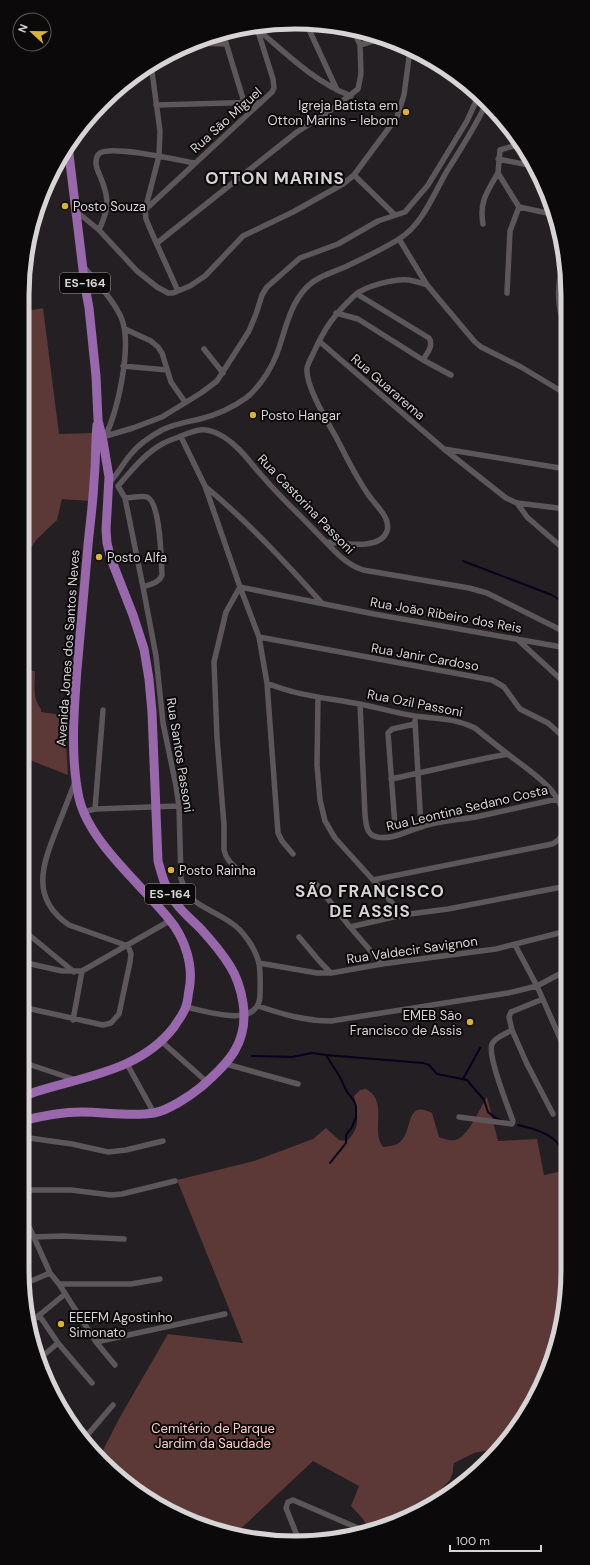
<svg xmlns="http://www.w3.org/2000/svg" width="590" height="1565" viewBox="0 0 590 1565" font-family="'DM Sans',sans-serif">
<rect width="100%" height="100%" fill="#241f22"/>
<path fill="#5c3836" d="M 43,308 L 59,434 L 92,433 L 89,501 L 62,499 L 57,520 L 37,539 L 22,561 L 22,312 Z
M 22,658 L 23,666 L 27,670 L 35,671 C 35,684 32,698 41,709 L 41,712 L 68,716 L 66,742 L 68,775 L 22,757 Z
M 366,1089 C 389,1101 370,1130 383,1147 C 389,1146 397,1146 401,1141 C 413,1130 405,1099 432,1113 L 439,1137 C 445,1139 449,1141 455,1140 C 468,1138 480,1107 487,1097 L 498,1141 L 537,1139 L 544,1175 L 568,1170 L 568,1270 L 559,1341 L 540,1391 L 512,1436 L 499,1448 L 474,1453 L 454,1463 L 453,1468 L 453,1472 L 450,1480 L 434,1496 L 437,1502 L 400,1522 L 370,1531 L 363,1519 L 351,1506 L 359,1486 L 313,1461 L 234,1535 L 207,1529 L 159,1507 L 99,1458 L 120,1417 L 168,1334 L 243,1343 L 177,1180 L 254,1161 L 313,1139 L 326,1128 L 339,1140 L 347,1141 C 362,1126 357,1115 354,1096 L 360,1090 Z"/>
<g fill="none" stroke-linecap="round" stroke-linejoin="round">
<path stroke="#09001d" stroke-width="2" d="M 463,561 L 552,595 L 566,604
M 326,1055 L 340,1077 L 347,1092 L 354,1101 L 356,1106 L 356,1118 L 352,1127 L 346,1135 L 346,1143 L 330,1163
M 252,1056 L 292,1057 L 312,1053 L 326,1055 L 423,1063 L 429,1065 L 437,1074 L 467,1080 L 484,1100 L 488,1112 L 494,1117 L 502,1121
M 463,1079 L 480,1048
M 518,1125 C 531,1128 551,1133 559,1145 L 568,1146"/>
<path stroke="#5d565b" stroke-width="5.5" d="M 306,23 L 337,90
M 256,28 C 286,53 314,82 351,96
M 223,33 L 244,102
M 193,43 L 226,44
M 360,45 L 383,38
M 151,64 L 160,131 L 159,156 L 145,210 L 146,219 L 151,231 L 178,291
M 156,105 L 261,102
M 520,144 L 500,150 L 498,173 L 519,207 L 552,214
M 498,159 L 534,166
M 354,175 L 395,215
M 145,210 L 272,92 L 274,88 L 273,79 L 256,25
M 76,211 L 99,230 L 137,271 L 157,287 L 168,293 L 173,293 L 190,286 L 205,276 L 243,236 L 293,212 L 343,184 L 354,175 L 397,117 L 404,95 L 410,50
M 483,224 C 479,202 487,192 498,173
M 99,230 C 108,210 110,202 102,181 C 100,175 96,169 96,163 C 96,160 97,155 100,153 C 113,145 178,160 194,163
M 399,239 L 427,285 L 475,342 L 481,347 L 521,367 L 566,394
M 157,243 L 297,132 L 327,113 L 358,89 L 361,74 L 360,45 L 353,29
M 564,255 C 559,277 554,306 566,326
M 84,267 C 97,283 112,298 121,317 C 133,344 118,410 105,437
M 507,293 L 510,231 L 519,207
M 357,294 L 429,338 C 434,346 427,353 423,360
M 336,313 L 358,319 L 423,360 L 451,375
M 125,329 L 151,341 L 158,347 L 162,353 L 171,382 L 185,402
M 319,341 L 444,449 L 506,498 L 517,503 L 566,509
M 204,349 L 223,373
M 123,366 L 167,370
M 106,436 L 133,428 L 162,417 L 201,393 L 217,381 L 249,331 L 256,314 L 262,295 L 267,287 L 300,258 L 338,244 L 378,221 L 405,212 L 428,185 L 467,121 L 477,99
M 181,437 L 205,486 L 240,587 L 259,637 L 267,683 L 278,833 L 282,841 L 293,854
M 444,449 L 566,469
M 109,483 C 118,474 123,463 131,454 C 139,444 151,436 162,430 C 174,424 187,422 200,419 C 216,415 232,408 246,398 C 261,386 273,366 279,348 C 286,327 290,305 306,288 C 316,277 331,273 345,267 C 362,259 383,249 399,239 C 423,224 433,195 447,171 C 461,149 475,127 486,104
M 118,486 L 125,498 L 143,587 L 156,656 L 163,723 L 176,786 L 179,806 L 181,879 C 183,883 184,887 185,891 C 195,906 216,912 230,922 C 243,930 256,949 259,964 C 261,975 260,986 260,997 C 257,1029 205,1011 186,1007
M 118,486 C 132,470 145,453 164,443 C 169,440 175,439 181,436 C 198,429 206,426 224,437 C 240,447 251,464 264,478 C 280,497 299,514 316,532 C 331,547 343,563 363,570 L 469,588 L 487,593 L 567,633
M 206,487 C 248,522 285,562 321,602
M 125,498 C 131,498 141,495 147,497 C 161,503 161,561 162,575 C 159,583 151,584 143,587
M 517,503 L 527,517 L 566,551
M 326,542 C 343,543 380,551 387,531 C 391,518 377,507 370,497 C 356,478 347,458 336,437 C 327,421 305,385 307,368 C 308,363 311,358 313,354 C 325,327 334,315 355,295 C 365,286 396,278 409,280 C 415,281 421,283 427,285
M 240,587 L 374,614 L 567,648
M 259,637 L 492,680 L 504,687 L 520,709 L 548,723 L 567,740
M 517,639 L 567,685
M 267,683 C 297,696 329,698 360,704 C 379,708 397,713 415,716 C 436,719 455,718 475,728 C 486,737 497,746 509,755 C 531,772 567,793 564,825 C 563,834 561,840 552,844 L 373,880
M 318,697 L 317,765 L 320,800 L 325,821 L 335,838 L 373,880 L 402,915
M 360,704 L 365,815 C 366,823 366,835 377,837 C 393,840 406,831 421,827 C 438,821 458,820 476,817 C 503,811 530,805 557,799
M 415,721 L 421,827
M 391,779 C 430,771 469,761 508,754
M 95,809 L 103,710
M 83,812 L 95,809 L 179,806
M 395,826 L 388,733 L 392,729 L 415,724
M 237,869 L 230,862 L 226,856 L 224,850 L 224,825 L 217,738 L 214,662 L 226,612 L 240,587
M 316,884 L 350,927 L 382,964
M 350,927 L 402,915 L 448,909 L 567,886
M 22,929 L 74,972
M 299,937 L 321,963 L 331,973
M 515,945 L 537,986 L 567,1054
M 22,962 L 62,971 L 82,971 L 171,920
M 259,963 L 317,973 L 331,973 L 382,964 L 496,949 L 567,931
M 258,1006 C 282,1014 305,1021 331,1021 L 508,993 L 537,986 L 567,970
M 22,1007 L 103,1025 L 111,1023 L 119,1014 L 130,962 L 131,954 L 128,946 L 69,925 C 30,898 42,866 57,828 C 63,813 69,798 75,782
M 73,1020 L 82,971
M 512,1030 L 527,1064 L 553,1114
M 161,1041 L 207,1082
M 22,1062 L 76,1080
M 127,1064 L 154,1113
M 226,1064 L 298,1084
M 459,1117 L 512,1124 L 513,1121 C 508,1107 487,1055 492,1044 C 495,1037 506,1034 512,1030 L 509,1017 L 511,1012 L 543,999
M 22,1137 L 72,1144 L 108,1152 L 126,1150 L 163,1141
M 22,1190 L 71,1190 L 111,1195 L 122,1194 L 175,1181
M 22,1211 L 50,1273 L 59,1284 L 96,1342 L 115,1365
M 33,1237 L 64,1236 L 124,1239
M 24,1284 L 50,1273
M 59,1284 L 131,1284 L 160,1279
M 39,1315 L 58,1343 L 92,1383
M 31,1322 L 65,1294
M 96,1342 L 225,1314
M 38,1360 L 58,1343
M 66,1417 L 83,1440
M 83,1440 L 113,1405
M 298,1539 L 296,1533 L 286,1508 L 288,1502 L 293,1500 L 367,1532"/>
<path stroke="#9967ab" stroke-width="9" d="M 22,1097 L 35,1092 C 85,1076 140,1071 174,1027 C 178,1020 184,1014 186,1006 C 188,1001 188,995 189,990 C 194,966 185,938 169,919 C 141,884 89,842 79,798 C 70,756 74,711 77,669 C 81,628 84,587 88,545 C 90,524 93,503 94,481 C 96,462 95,444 97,425
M 22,1121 C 41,1116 61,1112 82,1112 C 105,1112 131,1117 154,1113 C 169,1110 190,1096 201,1087 C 229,1063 249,1042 243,1003 C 241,990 237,977 230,966 C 222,953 211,940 200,928 C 192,920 182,912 175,902 C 166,890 162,876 158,861 L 152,712 L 149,679 L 144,649 L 133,615 L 111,559 L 107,543 L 106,530 L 109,477 L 103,441 L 98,420 L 96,376 L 89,308 L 85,286 L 68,146"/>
</g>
<g fill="#dcb233" stroke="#0c090b" stroke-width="1.5">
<circle cx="406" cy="112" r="4"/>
<circle cx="65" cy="206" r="4"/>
<circle cx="253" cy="415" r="4"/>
<circle cx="99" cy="557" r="4"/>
<circle cx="171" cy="870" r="4"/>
<circle cx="470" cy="1022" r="4"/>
<circle cx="61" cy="1324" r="4"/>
</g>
<g text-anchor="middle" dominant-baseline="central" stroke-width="4" stroke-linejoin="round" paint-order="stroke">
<g fill="#0c090b" stroke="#9a9799" stroke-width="1">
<rect x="60" y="273" width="50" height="20" rx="3"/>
<rect x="145" y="884" width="50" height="20" rx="3"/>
</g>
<g font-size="12" font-weight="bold" fill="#d7d4d6">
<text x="85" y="283">ES-164</text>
<text x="170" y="894">ES-164</text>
</g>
<g font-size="13" fill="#d7d4d6" stroke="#0c090b" text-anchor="start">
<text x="398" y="105" text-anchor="end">Igreja Batista em<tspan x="398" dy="15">Otton Marins - Iebom</tspan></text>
<text x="73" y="206">Posto Souza</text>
<text x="261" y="415">Posto Hangar</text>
<text x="107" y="557">Posto Alfa</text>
<text x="179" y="870">Posto Rainha</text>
<text x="462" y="1015" text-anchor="end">EMEB São<tspan x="462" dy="15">Francisco de Assis</tspan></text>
<text x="69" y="1317">EEEFM Agostinho<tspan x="69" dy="15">Simonato</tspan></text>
</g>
<g font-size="13" fill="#d7d4d6" stroke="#0c090b">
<text transform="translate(226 120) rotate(-42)">Rua São Miguel</text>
<text transform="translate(388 387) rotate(41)">Rua Guararema</text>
<text transform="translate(306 504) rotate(46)">Rua Castorina Passoni</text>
<text transform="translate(446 615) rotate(10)">Rua João Ribeiro dos Reis</text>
<text transform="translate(68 648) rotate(-86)">Avenida Jones dos Santos Neves</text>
<text transform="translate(425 657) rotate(10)">Rua Janir Cardoso</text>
<text transform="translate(415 703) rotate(11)">Rua Ozil Passoni</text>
<text transform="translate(180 755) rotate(81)">Rua Santos Passoni</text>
<text transform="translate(467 808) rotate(-13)">Rua Leontina Sedano Costa</text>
<text transform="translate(412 950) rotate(-8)">Rua Valdecir Savignon</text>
</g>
<g font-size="13" fill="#fccac7" stroke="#0c090b">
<text x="213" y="1428">Cemitério de Parque<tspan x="213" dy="15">Jardim da Saudade</tspan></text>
</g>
<g font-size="17" font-weight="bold" letter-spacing="1" fill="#d7d4d6" stroke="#0c090b">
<text x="275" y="178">OTTON MARINS</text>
<text x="370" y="891">SÃO FRANCISCO<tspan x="370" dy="20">DE ASSIS</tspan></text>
</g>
</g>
<path d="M0 0H590V1565H0ZM295 29H295A266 266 0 0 1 561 295V1270A266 266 0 0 1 295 1536H295A266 266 0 0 1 29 1270V295A266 266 0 0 1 295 29Z" fill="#0c090b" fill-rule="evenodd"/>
<path fill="none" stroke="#d7d4d6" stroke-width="5" d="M295 29H295A266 266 0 0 1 561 295V1270A266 266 0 0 1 295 1536H295A266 266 0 0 1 29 1270V295A266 266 0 0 1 295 29Z"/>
<g transform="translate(32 32) rotate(292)"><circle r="19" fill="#0c090b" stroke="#5d5a5c"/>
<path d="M0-3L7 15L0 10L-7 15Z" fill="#dcb233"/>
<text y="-6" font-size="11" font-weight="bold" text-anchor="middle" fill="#d7d4d6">N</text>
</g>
<path d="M450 1545v6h91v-6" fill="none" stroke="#d7d4d6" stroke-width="2"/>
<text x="456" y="1545" font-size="12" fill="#d7d4d6" stroke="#0c090b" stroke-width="3" paint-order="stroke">100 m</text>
</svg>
